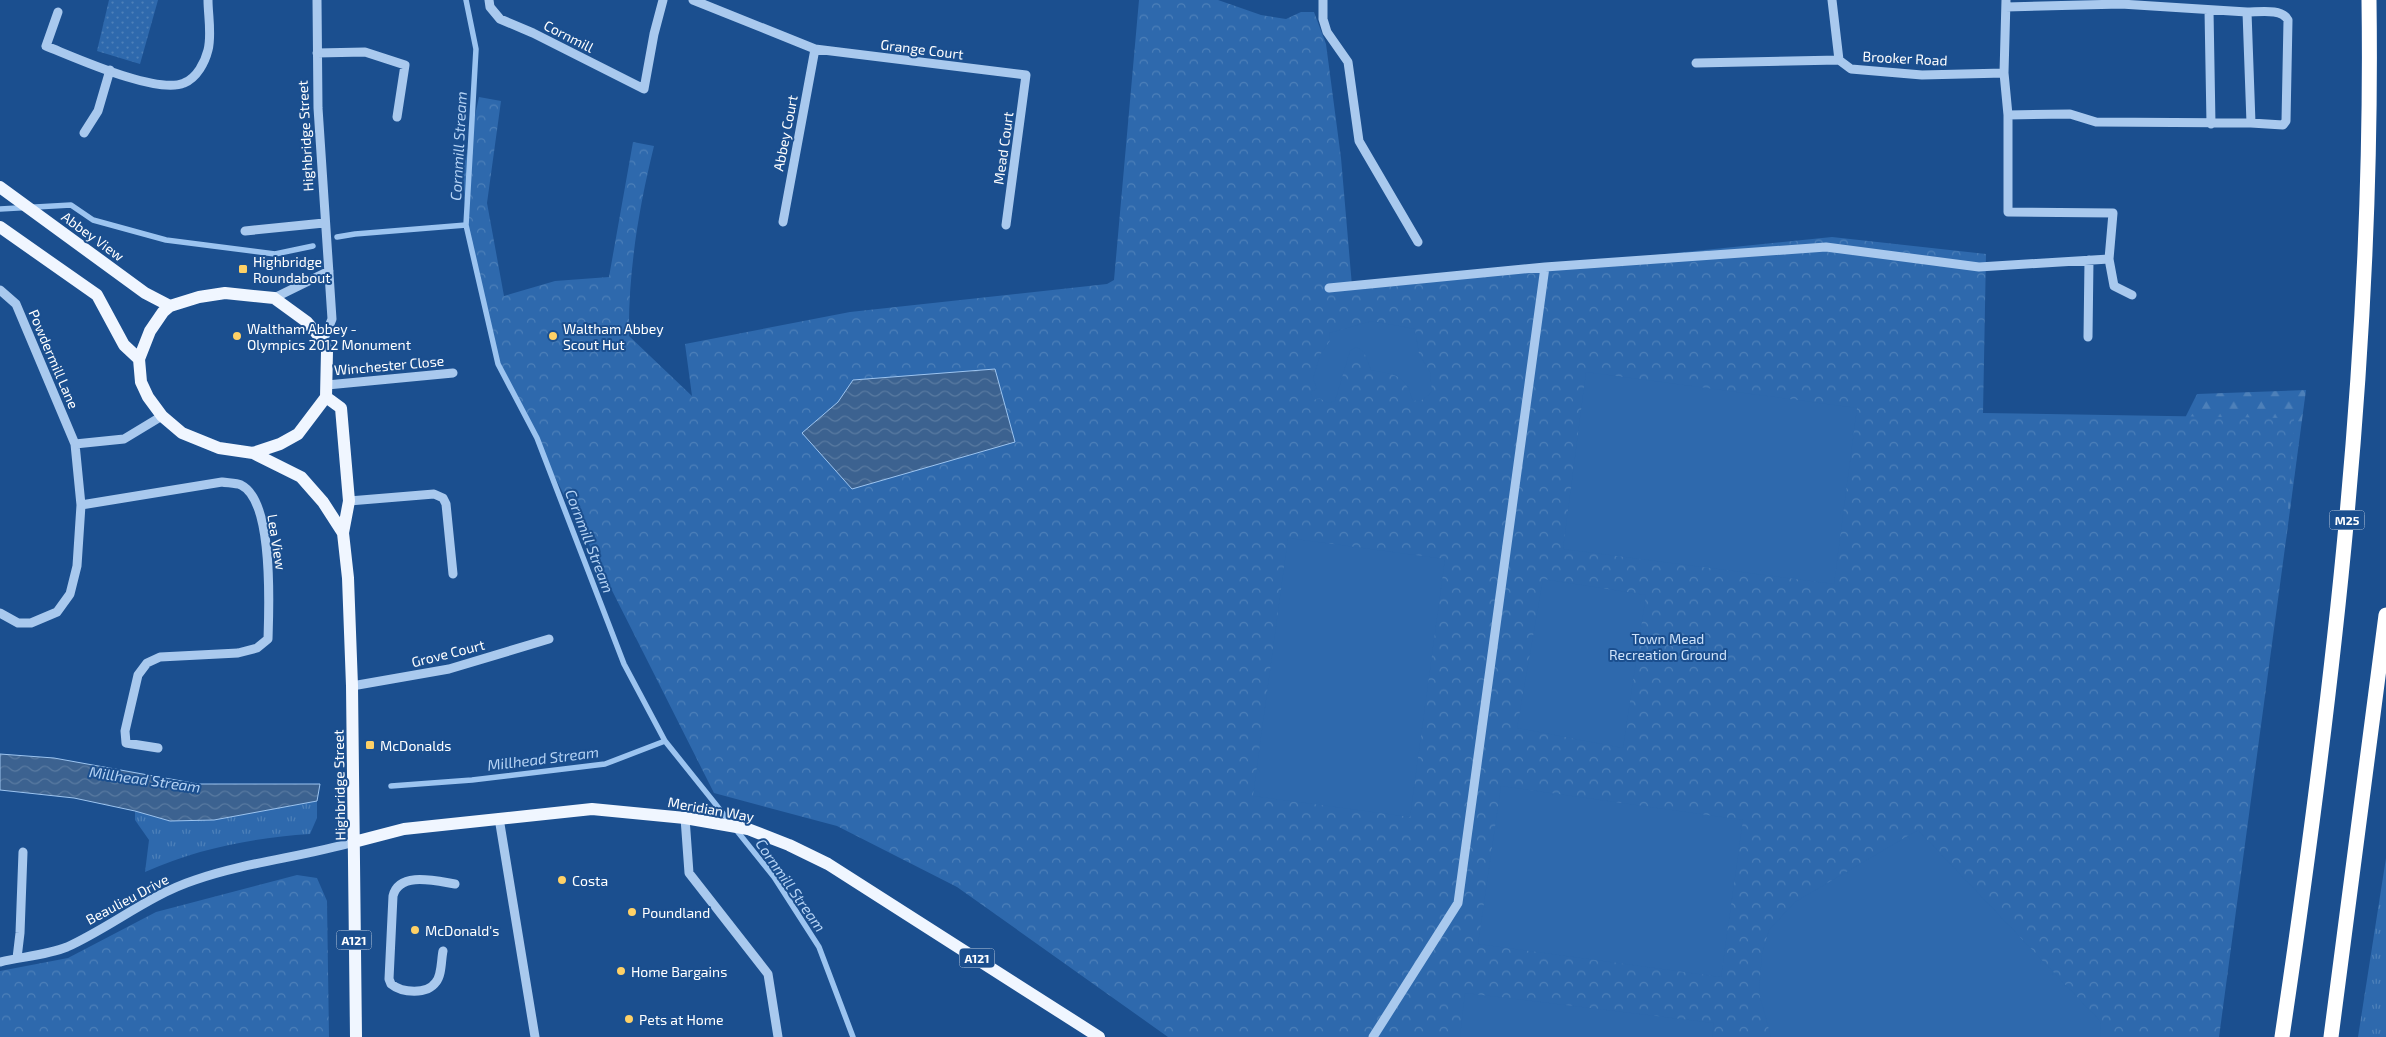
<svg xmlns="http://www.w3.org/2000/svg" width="2386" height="1037" viewBox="0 0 2386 1037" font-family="'Exo 2',sans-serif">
<defs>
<pattern id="grass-tufts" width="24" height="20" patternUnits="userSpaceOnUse" patternTransform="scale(1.25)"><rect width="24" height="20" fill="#2e69ad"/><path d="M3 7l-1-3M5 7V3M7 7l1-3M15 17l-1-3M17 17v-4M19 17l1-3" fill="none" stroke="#4d80b9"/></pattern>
<pattern id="forest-firs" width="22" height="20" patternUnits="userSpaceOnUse" patternTransform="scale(1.25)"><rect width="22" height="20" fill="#2e69ad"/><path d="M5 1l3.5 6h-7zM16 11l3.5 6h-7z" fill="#4d80b9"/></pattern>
<pattern id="park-crowns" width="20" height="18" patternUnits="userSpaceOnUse" patternTransform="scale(1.25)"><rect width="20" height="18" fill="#2e69ad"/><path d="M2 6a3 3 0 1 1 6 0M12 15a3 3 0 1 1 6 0" fill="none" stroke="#4d80b9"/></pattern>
<pattern id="garden-dots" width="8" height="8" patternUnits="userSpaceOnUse" patternTransform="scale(1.25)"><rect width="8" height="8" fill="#2e69ad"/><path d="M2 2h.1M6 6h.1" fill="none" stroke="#4d80b9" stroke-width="1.8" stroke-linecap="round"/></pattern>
<pattern id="water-waves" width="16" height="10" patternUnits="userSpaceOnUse" patternTransform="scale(1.25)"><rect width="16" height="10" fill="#3c6290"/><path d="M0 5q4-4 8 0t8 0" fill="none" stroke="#597aa1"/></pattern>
</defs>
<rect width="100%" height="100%" fill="#1b4f8f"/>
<path fill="url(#grass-tufts)" d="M 317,801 L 317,818 L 310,834 C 252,838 199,848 145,872 L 149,840 L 135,820 L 135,811 L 170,821 L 214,820 Z
M 2386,857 L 2386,1037 L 2358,1037 L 2386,858 Z"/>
<path fill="url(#forest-firs)" d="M 2306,390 L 2286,540 L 2179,430 L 2197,394 Z"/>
<path fill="url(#park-crowns)" d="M 1139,0 L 1218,0 L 1261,15 L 1286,19 L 1301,12 L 1314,12 L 1326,44 L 1341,158 L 1352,286 L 1832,237 L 1986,254 L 1983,413 L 2294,418 L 2286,540 L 2219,1037 L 1168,1037 L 957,887 L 837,826 L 714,793 L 498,364 L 466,225 L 463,171 L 479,97 L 501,101 L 487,203 L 504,296 L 555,281 L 609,277 L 633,142 L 654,146 C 639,207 628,272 629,336 L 692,396 L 685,344 L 850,312 L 1107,284 L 1114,280 Z
M 297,875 L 317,878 L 327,901 L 329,1037 L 0,1037 L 0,971 L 68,958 L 156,912 Z"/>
<path fill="url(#garden-dots)" d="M 109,0 L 158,0 L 140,64 L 97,51 Z"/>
<path fill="#2e69ad" d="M 1372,321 L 1415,329 L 1419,354 L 1430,372 L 1432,392 L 1422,400 L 1413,401 C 1404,374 1398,375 1371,370 L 1364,352 L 1356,347 L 1350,351 L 1335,401 L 1328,403 L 1319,398 L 1314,400 L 1310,393 L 1317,388 L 1313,379 L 1320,355 L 1330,341 L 1329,333 Z
M 1586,372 L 1857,408 L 1834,584 L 1563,549 Z
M 1288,538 L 1445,559 L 1410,817 L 1253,796 Z
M 1543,579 L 1646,595 L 1623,748 L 1517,728 Z
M 1501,786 L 1743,820 L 1721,977 L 1478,944 Z
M 1918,830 L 2100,1021 L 2101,1037 L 1771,1037 L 1759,993 L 1762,954 L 1769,930 L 1795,902 Z
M 1465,993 L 1714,1023 L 1712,1037 L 1460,1037 Z"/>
<path fill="url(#water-waves)" stroke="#9cc4f0" d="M 995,369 L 1015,442 L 852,489 L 802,433 L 838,402 L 853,380 Z
M 0,754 L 54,758 L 198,784 L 320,784 L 317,801 L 214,820 L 170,821 L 135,811 L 74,798 L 0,790 Z"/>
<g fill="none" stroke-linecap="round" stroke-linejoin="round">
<path stroke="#9cc4f0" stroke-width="5.5" d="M 466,0 L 476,49 L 466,225 L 498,364 L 537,438 L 624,664 L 665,741 L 774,877 L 819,947 L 853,1037
M 0,209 L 71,205 L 93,220 L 166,240 L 275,254 L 313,246
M 337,237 L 355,234 L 466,225
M 391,786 L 472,780 L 605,764 L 665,741"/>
<path stroke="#a9c9ee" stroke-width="9" d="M 317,0 L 318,108 L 332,319 L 323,341
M 489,0 L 490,7 L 500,19 L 533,33 L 644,89 L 654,34 L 663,0
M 693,0 L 815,49 L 1026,75 L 1006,225
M 1323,0 L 1323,19 L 1327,32 L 1348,62 L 1359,141 L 1418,242
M 1832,0 L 1839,60 L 1851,69 L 1922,75 L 2004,73
M 2006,0 L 2004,73 L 2008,115 L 2008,212 L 2113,213 L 2109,259 L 2114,286 L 2132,295
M 2006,7 L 2121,4 L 2247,12 L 2251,123 L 2096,122 L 2070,114 L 2008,115
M 2209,10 L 2211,124
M 58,12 L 46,46 C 74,57 157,95 184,83 C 197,78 205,62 208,50 C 212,35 208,15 208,0
M 2247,12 C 2259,12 2282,8 2288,20 L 2286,121 L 2283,125 L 2251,123
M 317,53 L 365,52 L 405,65 L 397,117
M 1696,63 L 1839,60
M 84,133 L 98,111 L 110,70
M 783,222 L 815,49
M 245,231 L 324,223
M 1329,288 L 1545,267 L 1826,247 L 1979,267 L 2109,259
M 0,290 L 16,304 L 75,444 L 81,505 L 77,566 L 70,594 L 57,612 L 31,623 L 18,623 L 0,613
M 274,298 L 329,271
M 2088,337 L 2089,260
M 327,385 L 453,373
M 75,444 L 124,439 L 162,416
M 349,501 L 434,494 L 443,498 L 446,504 L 453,574
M 81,505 L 222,482 C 227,483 236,483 241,485 C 274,501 269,607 268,639 L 257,648 L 238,653 L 160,657 L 147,663 L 138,675 L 125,731 L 126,743 L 158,748
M 352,686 L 449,669 L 549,639
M 499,818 L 535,1037
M 685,818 L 689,873 L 768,974 L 778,1037
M 443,951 C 441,960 442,975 436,982 C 427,995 402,993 391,984 L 389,979 L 393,896 C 399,871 436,881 455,884
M 17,958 L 20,933 L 23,852
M 0,962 C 21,957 47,955 67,947 C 111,927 149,895 195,880 C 247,862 302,857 354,842
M 1373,1037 L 1458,903 L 1545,267"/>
<path stroke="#f0f6ff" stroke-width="12" d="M 0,187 L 145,293 L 170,306
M 0,227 L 97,295 L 124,345 L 139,359
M 225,293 L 274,298 L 307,322 L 323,341 L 327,351 L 326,397 L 298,434 L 280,444 L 253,453 L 219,448 L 182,433 L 162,416 L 148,397 L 141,382 L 139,359 L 150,331 L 163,312 L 170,306 L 199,297 Z
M 326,397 L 341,408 L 349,501 L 343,533 L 348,578 L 352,686 L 356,1037
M 253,453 L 301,477 L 323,502 L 343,533
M 354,842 L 404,829 L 592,809 L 685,818 L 748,829 L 789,845 L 828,864 L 1099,1037"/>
<path stroke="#fff" stroke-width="15" d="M 2282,1037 C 2333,693 2374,348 2369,0
M 2331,1037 L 2386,615"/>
</g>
<g fill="#ffd166" stroke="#1b4f8f" stroke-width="2">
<rect x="238" y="264" width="10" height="10" rx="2.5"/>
<circle cx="237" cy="336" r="5"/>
<circle cx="553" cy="336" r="5"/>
<rect x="365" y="740" width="10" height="10" rx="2.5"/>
<circle cx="562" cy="880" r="5"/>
<circle cx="632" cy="912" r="5"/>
<circle cx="415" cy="930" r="5"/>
<circle cx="621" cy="971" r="5"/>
<circle cx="629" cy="1019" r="5"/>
</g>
<g text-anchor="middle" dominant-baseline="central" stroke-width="4" stroke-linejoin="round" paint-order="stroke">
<g fill="#1b4f8f" stroke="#bbcadd" stroke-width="1">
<rect x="2329.5" y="510.5" width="35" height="19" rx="4"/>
<rect x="336.5" y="930.5" width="35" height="19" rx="4"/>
<rect x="959.5" y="948.5" width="35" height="19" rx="4"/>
</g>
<g font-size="12" font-weight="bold" fill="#fff">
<text x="2347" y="520">M25</text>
<text x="354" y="940">A121</text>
<text x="977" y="958">A121</text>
</g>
<g font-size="14" fill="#fff" stroke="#1b4f8f">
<text transform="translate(569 36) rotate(27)">Cornmill</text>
<text transform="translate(922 49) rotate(7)">Grange Court</text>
<text transform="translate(1905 58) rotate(3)">Brooker Road</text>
<text transform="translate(785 133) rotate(-79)">Abbey Court</text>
<text transform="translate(305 136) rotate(-93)">Highbridge Street</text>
<text transform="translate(1003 148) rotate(-82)">Mead Court</text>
<text transform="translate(93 236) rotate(36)">Abbey View</text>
<text transform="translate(54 359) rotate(67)">Powdermill Lane</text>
<text transform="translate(389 365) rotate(-5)">Winchester Close</text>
<text transform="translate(277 542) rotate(81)">Lea View</text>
<text transform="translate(448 653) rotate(-14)">Grove Court</text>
<text transform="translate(339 785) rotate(-91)">Highbridge Street</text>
<text transform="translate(711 809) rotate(10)">Meridian Way</text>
<text transform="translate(127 899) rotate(-28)">Beaulieu Drive</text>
</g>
<g font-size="14" fill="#fff" stroke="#1b4f8f" text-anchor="start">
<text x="253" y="261">Highbridge<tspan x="253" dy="16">Roundabout</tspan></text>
<text x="247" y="328">Waltham Abbey -<tspan x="247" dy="16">Olympics 2012 Monument</tspan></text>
<text x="563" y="328">Waltham Abbey<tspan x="563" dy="16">Scout Hut</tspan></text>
<text x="380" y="745">McDonalds</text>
<text x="572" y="880">Costa</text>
<text x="642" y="912">Poundland</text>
<text x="425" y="930">McDonald's</text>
<text x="631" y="971">Home Bargains</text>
<text x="639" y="1019">Pets at Home</text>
</g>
<g font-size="14" fill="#cfe3fa" stroke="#1b4f8f">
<text x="1668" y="638">Town Mead<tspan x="1668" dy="16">Recreation Ground</tspan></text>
</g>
<g font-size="15" font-style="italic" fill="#b5d3f5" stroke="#1b4f8f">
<text transform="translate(458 146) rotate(-87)">Cornmill Stream</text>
<text transform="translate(590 541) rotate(69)">Cornmill Stream</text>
<text transform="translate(543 758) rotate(-7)">Millhead Stream</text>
<text transform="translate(145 779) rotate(8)">Millhead Stream</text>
<text transform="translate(791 885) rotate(55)">Cornmill Stream</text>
</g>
</g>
</svg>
